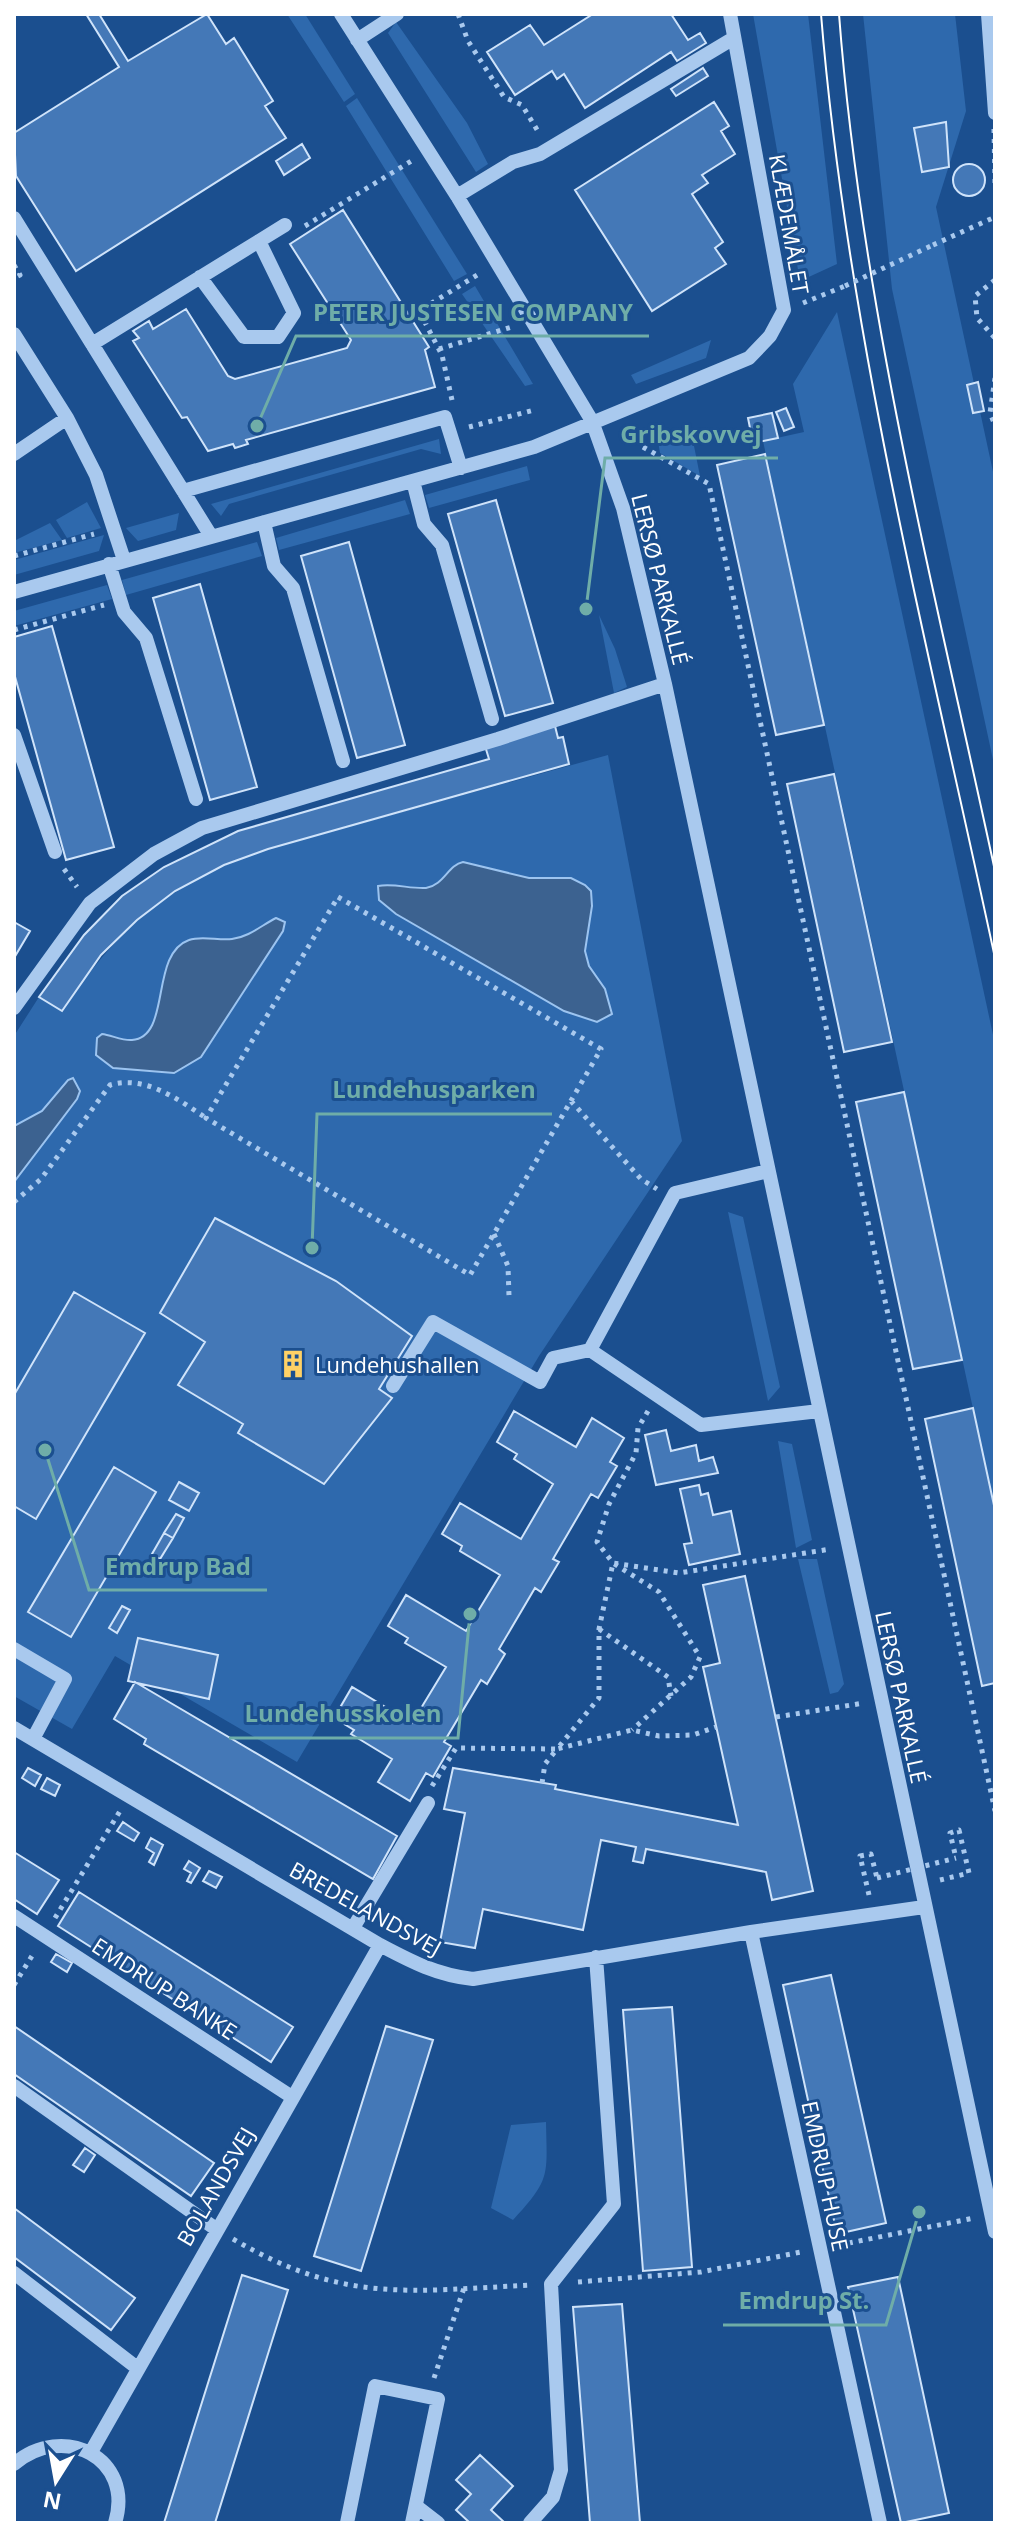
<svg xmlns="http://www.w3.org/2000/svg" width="1009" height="2537" viewBox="0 0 1009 2537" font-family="'Open Sans',sans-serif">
<rect width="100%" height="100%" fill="#1b4f8f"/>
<path fill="#2e69ad" d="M 287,14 L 305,14 L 355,94 L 344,102 Z
M 753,14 L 808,14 L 837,264 L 800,281 Z
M 863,14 L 955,14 L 966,111 L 936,207 L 995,481 L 995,769 L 892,289 Z
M 396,22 L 467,123 L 488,164 L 476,172 L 388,33 Z
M 357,98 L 467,274 L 454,281 L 346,106 Z
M 475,286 L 533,384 L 525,386 L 462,294 Z
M 837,312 L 995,1044 L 995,1510 L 763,441 L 804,432 L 793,384 Z
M 711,340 L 706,358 L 636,384 L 631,375 Z
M 690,426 L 700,476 L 660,453 L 658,441 Z
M 439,439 L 441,454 L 421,449 L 229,504 L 221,516 L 211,504 Z
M 527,466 L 530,480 L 429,508 L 425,495 Z
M 405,500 L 410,514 L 279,550 L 276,538 Z
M 87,502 L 101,528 L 67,538 L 56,520 Z
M 179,513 L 176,530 L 138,541 L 126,528 Z
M 50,523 L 62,540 L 14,553 L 14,541 Z
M 104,535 L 99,551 L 14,575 L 14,560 Z
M 257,542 L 262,556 L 126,595 L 122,580 Z
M 107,585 L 112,599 L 14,626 L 14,611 Z
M 599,615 L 615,649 L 627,687 L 614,693 Z
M 608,755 L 682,1141 L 539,1356 L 297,1762 L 115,1656 L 72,1729 L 14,1696 L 14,1036 L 39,997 L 62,1010 C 122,925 167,883 268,849 Z
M 728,1212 L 743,1217 L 780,1387 L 768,1401 Z
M 778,1441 L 792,1444 L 812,1540 L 796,1548 Z
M 798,1559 L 817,1559 L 844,1684 L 838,1692 L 830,1694 Z
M 546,2122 C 547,2176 551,2179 513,2220 L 491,2208 L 511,2125 Z"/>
<path fill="#3c6290" stroke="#9cc4f0" stroke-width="2" d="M 463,862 L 529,878 L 571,878 L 585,885 L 591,891 L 592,906 L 585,951 L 589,966 L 605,989 L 612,1014 L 597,1022 L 564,1011 L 396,914 L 379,900 L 378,886 C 394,883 410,889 426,888 C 444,885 448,865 463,862 Z
M 276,918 L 285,922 L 283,931 L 201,1057 L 174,1073 L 113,1068 L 96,1055 L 97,1038 L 102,1034 C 111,1035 123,1041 132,1040 C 172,1037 149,954 189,940 C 202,935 219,941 232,939 C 249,937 262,925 276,918 Z
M 73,1078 L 80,1091 L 77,1099 L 14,1182 L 14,1126 L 42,1111 L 68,1080 Z"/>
<path fill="#4478b7" stroke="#cfe3fa" stroke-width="2" d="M 86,14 L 99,14 L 128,61 L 207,14 L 226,44 L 234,38 L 273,101 L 265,106 L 286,138 L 76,271 L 16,176 L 14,133 L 119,67 Z
M 593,14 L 671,14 L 688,40 L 700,33 L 706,43 L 677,61 L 671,52 L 585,108 L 564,74 L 557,79 L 552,71 L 515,95 L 487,52 L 530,25 L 544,45 Z
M 703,68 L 708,76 L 676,96 L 671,89 Z
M 714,102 L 729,126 L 721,131 L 735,154 L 702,175 L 708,183 L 692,194 L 723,242 L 715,248 L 726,264 L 652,311 L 575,190 Z
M 946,122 L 949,167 L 922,172 L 914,128 Z
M 302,144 L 310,158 L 284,175 L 276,161 Z
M953 180a16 16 0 1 1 32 0a16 16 0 1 1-32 0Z
M 343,210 L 429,347 L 425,350 L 435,387 L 246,440 L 248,444 L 235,448 L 233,444 L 208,451 L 187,417 L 182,418 L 133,341 L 139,338 L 133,331 L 149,321 L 153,329 L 186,309 L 228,376 L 235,379 L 347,348 L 351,340 L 290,244 Z
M 978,382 L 984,411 L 973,413 L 967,385 Z
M 786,408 L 794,427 L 784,431 L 776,412 Z
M 772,413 L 778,438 L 753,443 L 748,418 Z
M 765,454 L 824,725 L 776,735 L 717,465 Z
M 496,500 L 553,703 L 505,716 L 448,514 Z
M 349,542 L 405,745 L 357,758 L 301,556 Z
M 200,584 L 257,787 L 210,800 L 153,598 Z
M 52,626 L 114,847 L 66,860 L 14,673 L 14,637 Z
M 555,726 L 558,738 L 563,737 L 569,764 L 268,849 L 224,865 L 175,891 L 137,920 L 101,955 L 62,1011 L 39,997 L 84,935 L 122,896 L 164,867 L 238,831 L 489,759 L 485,746 Z
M 834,774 L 892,1042 L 844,1052 L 787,784 Z
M 14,922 L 30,931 L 14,958 Z
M 904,1092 L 962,1360 L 913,1369 L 856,1102 Z
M 215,1218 L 336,1281 L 412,1336 L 379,1389 L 392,1398 L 324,1484 L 238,1433 L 243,1424 L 178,1385 L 205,1342 L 160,1313 Z
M 74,1292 L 145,1333 L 36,1519 L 14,1506 L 14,1395 Z
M 973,1408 L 995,1510 L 995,1683 L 982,1686 L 925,1419 Z
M 514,1411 L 576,1447 L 592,1418 L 624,1438 L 610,1462 L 617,1466 L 598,1498 L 591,1494 L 553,1559 L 559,1562 L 541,1592 L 535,1588 L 499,1649 L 505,1654 L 487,1684 L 481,1680 L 444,1742 L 451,1746 L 433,1777 L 426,1773 L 410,1801 L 378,1782 L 392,1759 L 351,1734 L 354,1730 L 334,1718 L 352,1687 L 412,1723 L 446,1667 L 405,1643 L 408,1638 L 388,1626 L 406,1595 L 466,1631 L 500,1575 L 460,1551 L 462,1546 L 442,1534 L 460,1503 L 521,1539 L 553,1484 L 514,1459 L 517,1454 L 497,1442 Z
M 666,1430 L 671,1451 L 696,1445 L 699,1461 L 713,1457 L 718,1473 L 656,1485 L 645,1435 Z
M 114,1467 L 156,1492 L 71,1637 L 28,1612 Z
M 179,1482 L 199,1493 L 189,1511 L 169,1500 Z
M 699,1485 L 701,1495 L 708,1493 L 713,1515 L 731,1511 L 740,1554 L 689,1565 L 684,1544 L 692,1543 L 680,1489 Z
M 176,1514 L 184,1518 L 173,1538 L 164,1533 Z
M 164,1533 L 173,1538 L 160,1559 L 152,1554 Z
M 745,1576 L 813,1891 L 772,1900 L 766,1872 L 646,1849 L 643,1863 L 633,1861 L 636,1847 L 601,1840 L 583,1930 L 483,1909 L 475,1948 L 440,1942 L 465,1813 L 444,1809 L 453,1768 L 556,1785 L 555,1789 L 738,1825 L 703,1667 L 720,1663 L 703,1585 Z
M 122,1606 L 130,1610 L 117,1633 L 109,1628 Z
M 138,1638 L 218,1655 L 209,1699 L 128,1681 Z
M 135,1682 L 397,1836 L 373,1879 L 144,1744 L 146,1739 L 114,1719 Z
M 28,1768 L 41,1775 L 35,1786 L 22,1778 Z
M 47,1778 L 60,1785 L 55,1796 L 41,1789 Z
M 123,1822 L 139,1833 L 134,1841 L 117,1831 Z
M 151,1838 L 163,1845 L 154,1865 L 149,1862 L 154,1853 L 146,1848 Z
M 14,1852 L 59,1880 L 37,1914 L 14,1899 Z
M 189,1861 L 200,1868 L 191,1883 L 187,1881 L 191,1873 L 184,1869 Z
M 209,1871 L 222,1877 L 216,1888 L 203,1881 Z
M 79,1892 L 293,2027 L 271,2062 L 58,1926 Z
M 56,1954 L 72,1963 L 67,1972 L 51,1962 Z
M 831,1975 L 886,2223 L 837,2234 L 783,1985 Z
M 672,2007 L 692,2267 L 643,2271 L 623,2010 Z
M 14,2026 L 214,2163 L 191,2196 L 14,2074 Z
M 386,2026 L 433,2040 L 361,2271 L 314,2256 Z
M 85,2148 L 95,2155 L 84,2172 L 73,2165 Z
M 14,2208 L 135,2298 L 111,2330 L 14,2257 Z
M 242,2275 L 288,2290 L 215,2523 L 164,2523 Z
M 898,2277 L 949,2513 L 901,2523 L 848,2287 Z
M 622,2304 L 640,2523 L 590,2523 L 573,2307 Z
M 480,2455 L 513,2486 L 491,2510 L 505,2523 L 470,2523 L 456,2510 L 471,2494 L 456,2480 Z"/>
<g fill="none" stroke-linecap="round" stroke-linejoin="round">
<path stroke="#a9c9ee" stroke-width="5" stroke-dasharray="4 6" stroke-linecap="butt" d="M 458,14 L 468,41 L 504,97 L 522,105 L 539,133
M 994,129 L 995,184
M 305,226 L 413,160
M 933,245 L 995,217
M 14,265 L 20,275 L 14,278
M 995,280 L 975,296 L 977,318 L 995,338
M 803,303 L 845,286
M 439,349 L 515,326
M 995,378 L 990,413 L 995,425
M 452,400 L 442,355 L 419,311 L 482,272
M 469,427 L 534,410
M 643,447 L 709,484 L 995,1811
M 14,556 L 94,534
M 14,630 L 104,605
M 64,869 L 77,887
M 338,897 L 601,1049 L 470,1275 L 206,1118 Z
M 571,1101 L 641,1179 L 657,1189
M 14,1202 L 41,1179 L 110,1085 C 145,1075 178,1099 206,1118
M 494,1234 L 508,1266 L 509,1296
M 648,1411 L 638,1428 L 636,1453 L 609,1504 L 597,1542 L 613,1563 L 679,1573 L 831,1549
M 599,1629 L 668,1677 L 671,1696
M 776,1717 L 864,1703
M 542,1783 L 545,1764 L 557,1749 L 632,1730 L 659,1736 L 693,1735 L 716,1727
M 432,1786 L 456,1748 L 557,1749 L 599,1698 L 599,1629 L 613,1563 L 659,1592 L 700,1657 L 691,1677 L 632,1730
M 940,1880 L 969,1873 L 959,1830 L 950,1833 L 956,1858
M 869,1895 L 860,1856 L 871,1854 L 877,1878
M 55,1918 L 120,1811
M 14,1985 L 35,1951
M 233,2239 C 344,2304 409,2291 532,2285
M 839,2245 L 974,2218
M 578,2282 L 701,2272 L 801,2252
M 434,2378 L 464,2288"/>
<path stroke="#a9c9ee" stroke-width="14" d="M 341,14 L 457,196 L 592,421 L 623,508 L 665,684 L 995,2232
M 988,14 L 995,113
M 357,40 L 397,14
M 457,196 L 513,162 L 540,154 L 734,38
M 14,218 L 211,536
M 200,277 L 244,337 L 278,337 L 294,313 L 259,241
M 14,334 L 67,418 L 96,475 L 124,560
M 92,344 L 285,225
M 14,454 L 67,418
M 413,481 L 424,524 L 442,545 L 492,719
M 183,491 L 445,417 L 461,468
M 264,522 L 274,566 L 293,588 L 343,761
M 109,564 L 124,612 L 146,638 L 196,799
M 14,592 L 534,447 L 749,358 L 770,336 L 784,310 L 730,14
M 14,735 L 55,852
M 14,1008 L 90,903 L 154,854 L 202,828 L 498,739 L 665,684
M 590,1350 L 701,1425 L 819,1411
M 393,1386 L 433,1322 L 540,1382 L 553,1358 L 590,1350 L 675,1193 L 768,1171
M 14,1649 L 65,1679 L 33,1739
M 14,1728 L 380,1945 C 412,1962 437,1975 473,1979 L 751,1932 L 924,1907
M 14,1916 L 292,2097
M 353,1928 L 428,1803
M 751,1932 L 880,2523
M 14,2086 L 216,2229
M 14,2273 L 136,2367
M 91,2452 L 380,1945
M 14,2464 C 63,2422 135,2458 115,2523
M 416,2506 L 438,2523
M 347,2523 L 375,2386 L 438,2399 L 412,2523
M 530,2523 L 553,2497 L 561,2470 L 551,2284 L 614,2204 L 596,1957"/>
<path stroke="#fff" stroke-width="2" d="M 821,14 C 847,333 928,645 995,958
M 839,14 C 861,304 934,587 995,871"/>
<path stroke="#a9c9ee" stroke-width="5" stroke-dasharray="4 6" stroke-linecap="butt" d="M 845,286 L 933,245
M 877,1878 L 956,1858"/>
</g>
<defs>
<symbol id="building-bare" viewBox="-9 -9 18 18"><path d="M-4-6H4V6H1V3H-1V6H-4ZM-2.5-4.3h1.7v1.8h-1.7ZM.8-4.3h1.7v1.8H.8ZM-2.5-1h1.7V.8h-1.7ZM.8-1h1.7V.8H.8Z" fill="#ffd166" stroke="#1b4f8f" stroke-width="2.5" paint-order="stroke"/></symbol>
</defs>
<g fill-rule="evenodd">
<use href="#building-bare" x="273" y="1344" width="40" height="40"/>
</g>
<g text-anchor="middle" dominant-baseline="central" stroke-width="6" stroke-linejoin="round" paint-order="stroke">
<g font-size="22" fill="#fff" stroke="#1b4f8f">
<text transform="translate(790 224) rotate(80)">KLÆDEMÅLET</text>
<text transform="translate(661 579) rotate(76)">LERSØ PARKALLÉ</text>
<text transform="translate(902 1697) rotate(78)">LERSØ PARKALLÉ</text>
<text transform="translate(366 1908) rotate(29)">BREDELANDSVEJ</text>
<text transform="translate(165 1988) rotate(33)">EMDRUP BANKE</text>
<text transform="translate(826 2176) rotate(78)">EMDRUP HUSE</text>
<text transform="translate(215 2186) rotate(-60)">BOLANDSVEJ</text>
</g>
<g font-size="22" fill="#fff" stroke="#1b4f8f" text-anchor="start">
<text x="315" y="1364">Lundehushallen</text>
</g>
</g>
<path fill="none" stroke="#6fada8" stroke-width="3" d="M257 426L296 336H649M586 609L605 458H778M312 1248L317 1114H552M45 1450L89 1590H267M470 1614L458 1738H229M919 2212L886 2325H723"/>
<g fill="#6fada8" stroke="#1b4f8f" stroke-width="3">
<circle cx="257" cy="426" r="8"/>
<circle cx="586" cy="609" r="8"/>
<circle cx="312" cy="1248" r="8"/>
<circle cx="45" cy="1450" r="8"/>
<circle cx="470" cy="1614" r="8"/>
<circle cx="919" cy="2212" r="8"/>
</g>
<g font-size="24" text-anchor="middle" font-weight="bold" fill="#6fada8" stroke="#1b4f8f" stroke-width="6" stroke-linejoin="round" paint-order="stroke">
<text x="473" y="321">PETER JUSTESEN COMPANY</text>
<text x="691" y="443">Gribskovvej</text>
<text x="434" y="1098">Lundehusparken</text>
<text x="178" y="1575">Emdrup Bad</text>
<text x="343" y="1722">Lundehusskolen</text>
<text x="804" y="2309">Emdrup St.</text>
</g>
<rect width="1009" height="2537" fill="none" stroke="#ffffff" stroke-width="32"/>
<g transform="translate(56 2481) rotate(191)" stroke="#1b4f8f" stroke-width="6" paint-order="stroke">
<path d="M0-6L14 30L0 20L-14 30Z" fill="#ffffff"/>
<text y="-12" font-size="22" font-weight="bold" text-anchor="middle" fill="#ffffff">N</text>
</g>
</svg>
